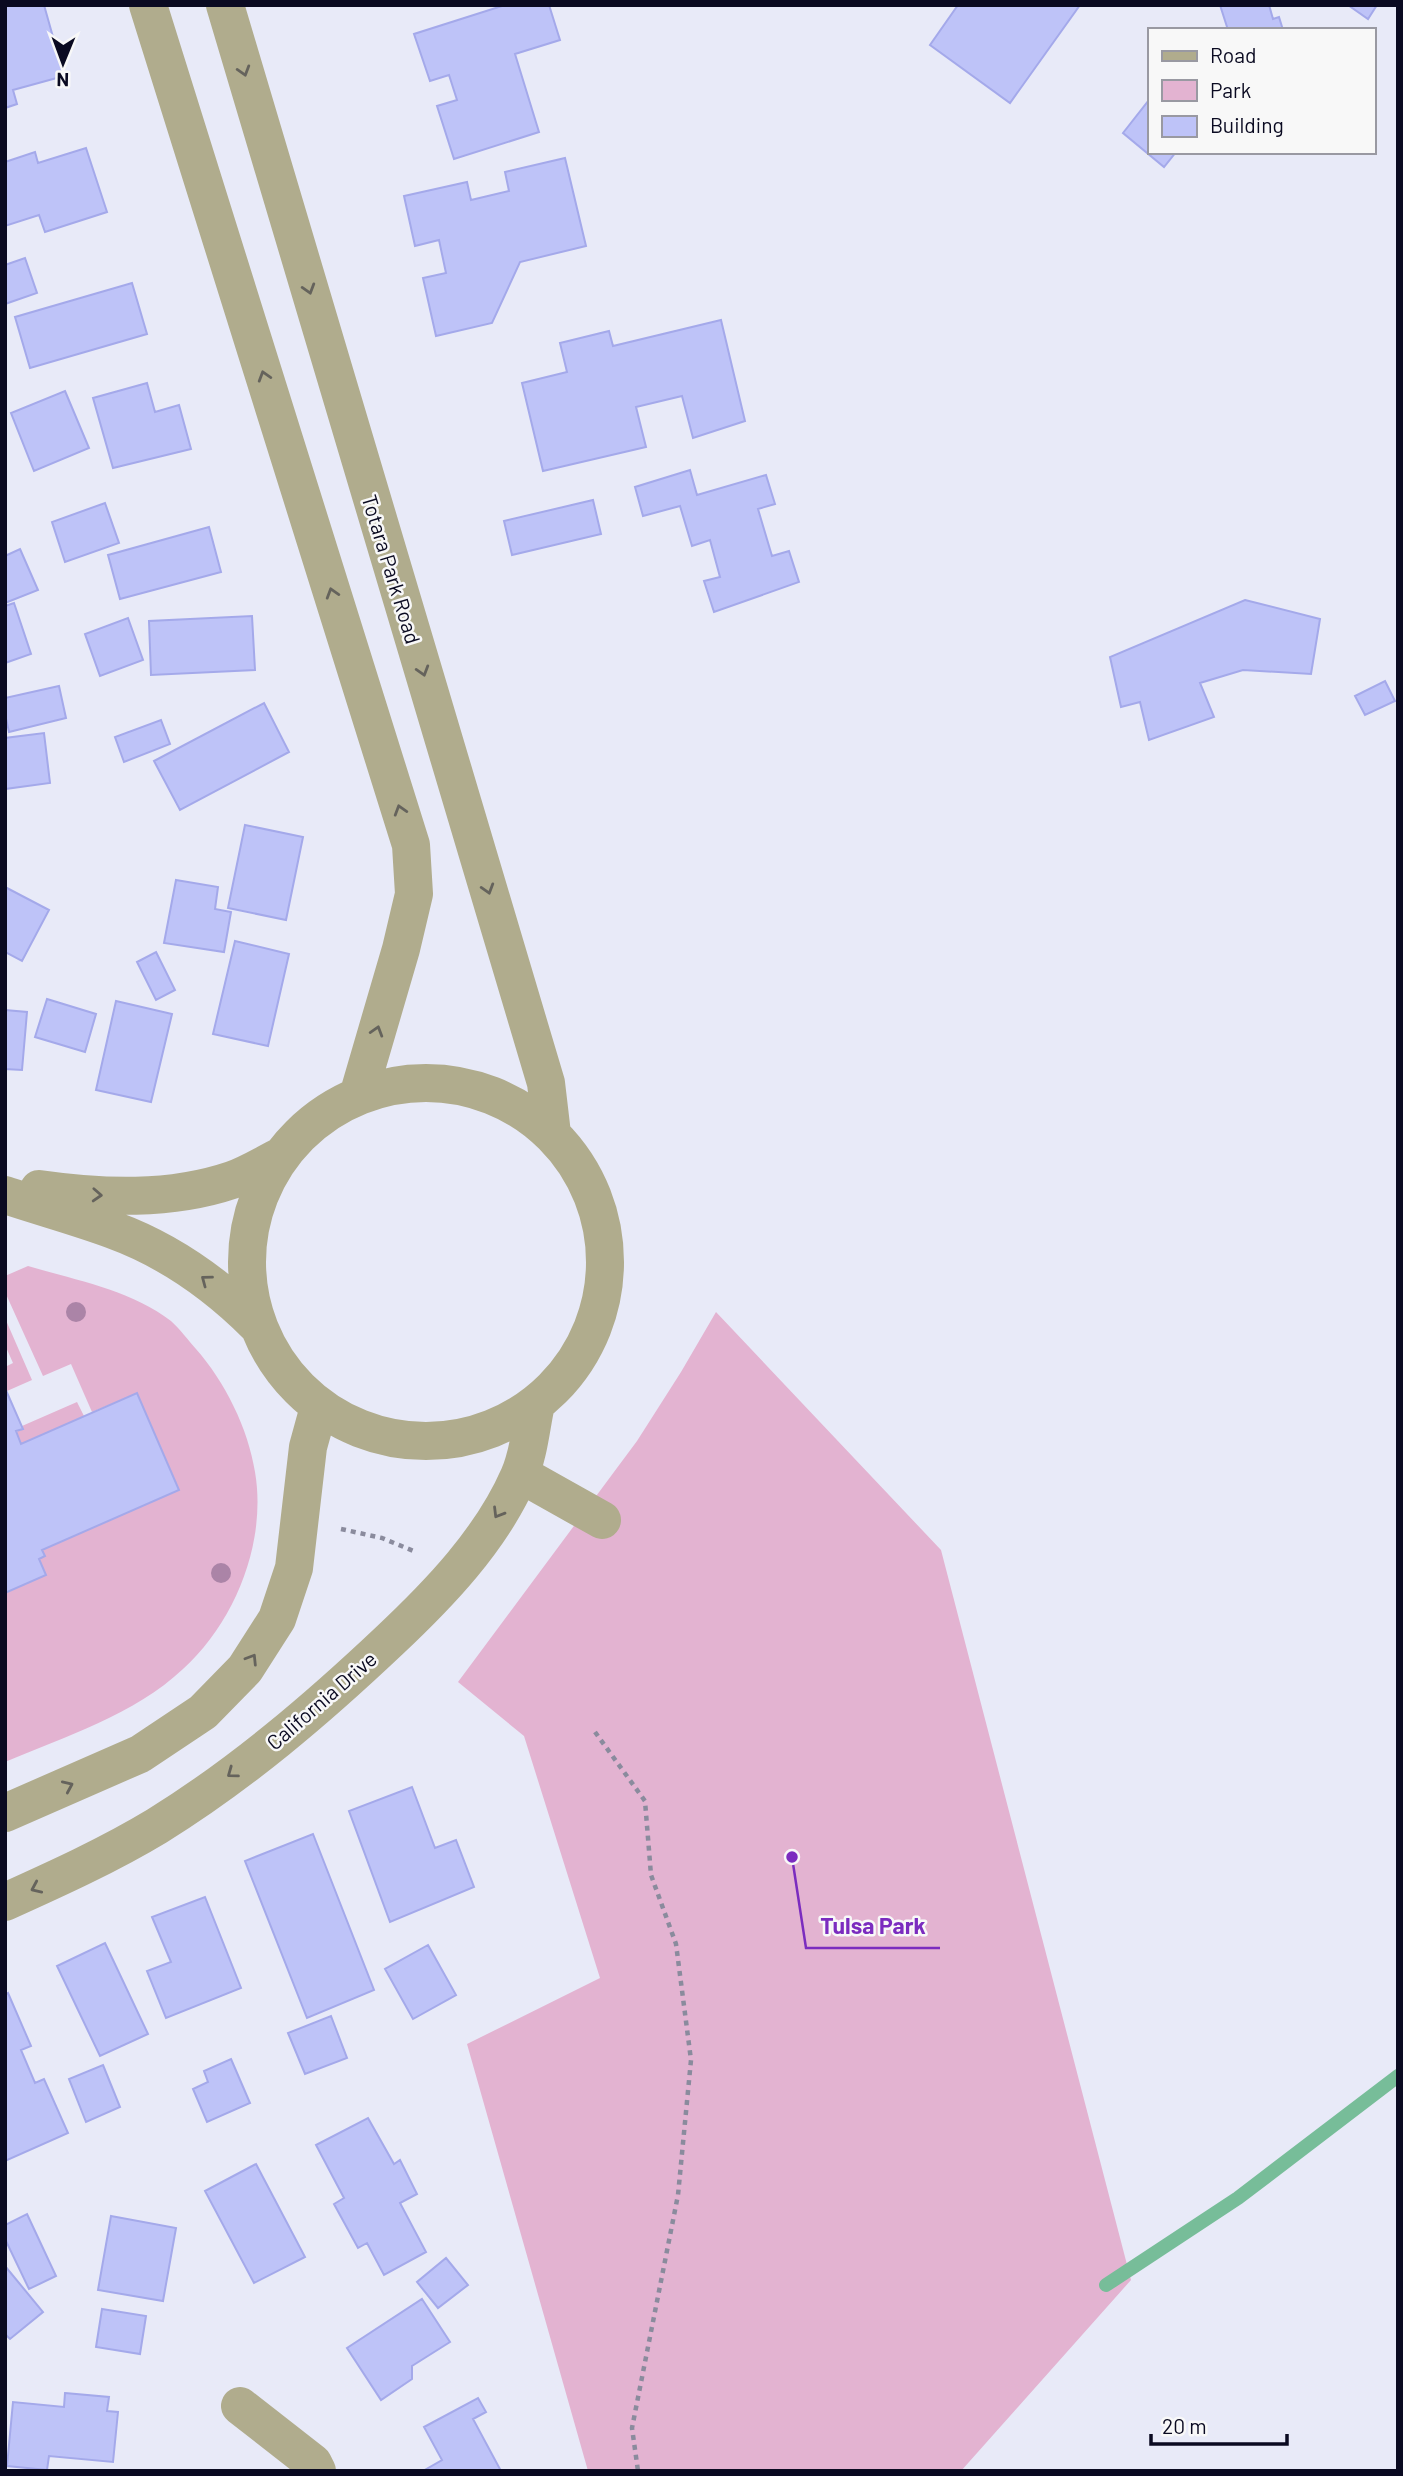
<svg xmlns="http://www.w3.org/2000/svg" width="1403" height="2476" viewBox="0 0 1403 2476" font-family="Barlow,sans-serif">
<rect width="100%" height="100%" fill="#e8eaf8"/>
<path fill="#e3b3d1" d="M 28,1266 C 75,1280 131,1290 171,1321 C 180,1329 188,1340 196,1349 C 225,1382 248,1428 255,1472 C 267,1542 235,1622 183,1669 C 134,1715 66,1736 5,1762 L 5,1593 L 46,1575 L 39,1559 L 45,1556 L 42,1550 L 179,1489 L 137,1393 L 92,1412 L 71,1364 L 43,1376 L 5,1292 L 5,1276 Z
M 716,1312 L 941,1550 L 1131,2280 L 961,2471 L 588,2471 L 467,2044 L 600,1978 L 524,1736 L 458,1682 L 637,1441 L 681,1372 Z
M 5,1318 L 32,1380 L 7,1391 L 5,1367 L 13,1363 L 5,1345 Z
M 77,1402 L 84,1416 L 21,1444 L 16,1432 L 23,1429 L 22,1426 Z"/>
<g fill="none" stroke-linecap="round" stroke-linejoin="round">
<path stroke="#77bd99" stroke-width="14" d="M 1106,2285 L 1238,2198 L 1398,2076"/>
</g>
<path fill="#bec3f8" stroke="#a4a9ea" stroke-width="2" d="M 5,5 L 44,5 L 64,76 L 13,90 L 17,104 L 5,108 Z
M 505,5 L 549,5 L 560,40 L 515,54 L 539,132 L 454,159 L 437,106 L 457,100 L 449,75 L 430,81 L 414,34 Z
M 958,5 L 1080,5 L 1010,103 L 930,45 Z
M 1220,5 L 1269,5 L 1273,19 L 1279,17 L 1283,30 L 1228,30 Z
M 1348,5 L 1377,5 L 1368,19 Z
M 1149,100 L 1149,152 L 1176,152 L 1164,167 L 1123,133 Z
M 86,148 L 107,212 L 45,232 L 39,215 L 5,226 L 5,162 L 35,152 L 38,163 Z
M 565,158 L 586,246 L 520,262 L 492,323 L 436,336 L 423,278 L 446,273 L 439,240 L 415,246 L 404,196 L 467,182 L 471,200 L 509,191 L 505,172 Z
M 25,258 L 37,293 L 5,304 L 5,265 Z
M 132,283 L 147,334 L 30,368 L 15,317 Z
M 721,320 L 745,421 L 693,438 L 682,396 L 636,407 L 646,447 L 543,471 L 522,383 L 567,372 L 560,343 L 609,331 L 613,346 Z
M 147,383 L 155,412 L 179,405 L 191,449 L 113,468 L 93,398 Z
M 65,391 L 89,448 L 34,471 L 11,413 Z
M 690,470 L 697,495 L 766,475 L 775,504 L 758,509 L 772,556 L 789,551 L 799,582 L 714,612 L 704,581 L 720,577 L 710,540 L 692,546 L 680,506 L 643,516 L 635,487 Z
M 593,500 L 601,534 L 512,555 L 504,521 Z
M 105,503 L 119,543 L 65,562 L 52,522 Z
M 209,527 L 221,572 L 120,599 L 108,555 Z
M 20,549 L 38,590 L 5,603 L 5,556 Z
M 1245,600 L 1320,619 L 1311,674 L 1243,670 L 1200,683 L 1214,717 L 1149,740 L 1140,702 L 1121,707 L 1110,657 Z
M 14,603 L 31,654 L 5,663 L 5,606 Z
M 252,616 L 255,670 L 151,675 L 149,621 Z
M 128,618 L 143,660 L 100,676 L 85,634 Z
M 1385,681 L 1395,701 L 1365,715 L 1355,696 Z
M 59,686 L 66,718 L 9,732 L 5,714 L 5,698 Z
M 264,703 L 289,752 L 180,810 L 154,761 Z
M 161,720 L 170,744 L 124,762 L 115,737 Z
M 44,733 L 50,783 L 5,789 L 5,738 Z
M 245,825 L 303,837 L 286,920 L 228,908 Z
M 176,880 L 218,887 L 215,909 L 231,912 L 224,952 L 164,943 Z
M 5,887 L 49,910 L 22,961 L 5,952 Z
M 235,941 L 289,954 L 268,1046 L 213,1034 Z
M 156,952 L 175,990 L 156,1000 L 137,962 Z
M 47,999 L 96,1014 L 85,1052 L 35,1037 Z
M 116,1001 L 172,1014 L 151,1102 L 96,1090 Z
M 5,1010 L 27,1012 L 22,1070 L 5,1069 Z
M 5,1388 L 23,1429 L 16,1431 L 21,1444 L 137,1393 L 179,1490 L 42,1550 L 45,1556 L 39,1559 L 46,1575 L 5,1593 Z
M 412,1787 L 435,1848 L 456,1840 L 474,1887 L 390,1922 L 349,1811 Z
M 313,1834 L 374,1990 L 307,2018 L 245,1861 Z
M 205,1897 L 241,1988 L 166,2018 L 147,1971 L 171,1962 L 152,1917 Z
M 105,1943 L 148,2034 L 100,2056 L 57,1966 Z
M 428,1945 L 456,1995 L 413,2019 L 385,1969 Z
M 8,1993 L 31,2046 L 21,2050 L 35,2083 L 44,2079 L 68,2133 L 5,2161 L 5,1995 Z
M 331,2016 L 347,2058 L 305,2074 L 288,2033 Z
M 231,2059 L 250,2103 L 207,2122 L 193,2089 L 208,2082 L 204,2071 Z
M 103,2065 L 120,2107 L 86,2122 L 69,2079 Z
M 368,2118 L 394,2164 L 400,2160 L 417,2194 L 400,2203 L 426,2252 L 384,2275 L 367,2243 L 358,2248 L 334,2204 L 344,2198 L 316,2145 Z
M 256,2164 L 305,2257 L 254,2283 L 205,2191 Z
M 27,2214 L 56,2276 L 29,2289 L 5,2239 L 5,2225 Z
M 111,2216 L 176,2228 L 163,2301 L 98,2290 Z
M 446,2258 L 468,2285 L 438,2308 L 417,2282 Z
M 5,2266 L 43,2312 L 10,2339 L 5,2334 Z
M 422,2299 L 450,2342 L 412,2366 L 412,2379 L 381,2400 L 347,2348 Z
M 102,2309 L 146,2316 L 140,2354 L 96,2347 Z
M 65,2393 L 109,2397 L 107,2411 L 118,2412 L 113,2462 L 49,2456 L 47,2470 L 7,2466 L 13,2402 L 64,2407 Z
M 478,2398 L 486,2412 L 473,2419 L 501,2471 L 423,2471 L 442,2460 L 424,2427 Z"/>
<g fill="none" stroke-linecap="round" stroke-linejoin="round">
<path stroke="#8a8b9d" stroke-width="4.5" stroke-dasharray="5 5" stroke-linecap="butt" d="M 341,1529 L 382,1538 L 416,1552
M 595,1732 L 645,1801 L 651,1875 L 676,1944 L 691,2060 L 678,2195 L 632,2428 L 638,2471"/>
<path stroke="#b0ac8d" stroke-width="38" d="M 148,5 L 411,845 L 414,894 L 401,949 L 358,1096
M 225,5 L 546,1083 L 552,1134
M247 1262a179 179 0 1 1 358 0a179 179 0 1 1-358 0Z
M 39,1189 C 102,1198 170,1201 232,1180 C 249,1174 265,1164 281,1156
M 5,1195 C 41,1207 78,1217 113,1230 C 168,1250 216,1284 257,1325
M 520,1474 L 602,1520
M 5,1813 L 140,1754 L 203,1712 L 245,1669 L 277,1619 L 294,1568 L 308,1447 L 319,1407
M 5,1902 C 56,1879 109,1855 157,1826 C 241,1774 317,1709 389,1641 C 439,1594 491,1540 519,1476 C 529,1454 531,1426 536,1404
M 240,2406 L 313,2463 L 317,2471"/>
</g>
<g fill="#ab84a7">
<circle cx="76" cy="1312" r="10"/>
<circle cx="221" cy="1573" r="10"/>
</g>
<defs><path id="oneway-chevron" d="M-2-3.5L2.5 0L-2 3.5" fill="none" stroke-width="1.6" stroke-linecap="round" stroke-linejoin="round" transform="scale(1.75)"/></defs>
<g stroke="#65635c">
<use href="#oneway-chevron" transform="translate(244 71) rotate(73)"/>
<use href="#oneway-chevron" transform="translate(309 289) rotate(73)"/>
<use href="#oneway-chevron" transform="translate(264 376) rotate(-107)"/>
<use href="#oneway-chevron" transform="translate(332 593) rotate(-107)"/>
<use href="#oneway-chevron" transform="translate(423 671) rotate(73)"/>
<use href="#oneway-chevron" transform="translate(400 810) rotate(-107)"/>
<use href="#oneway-chevron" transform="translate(488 889) rotate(73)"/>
<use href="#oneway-chevron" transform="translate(377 1031) rotate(-73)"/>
<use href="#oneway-chevron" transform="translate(97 1195) rotate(3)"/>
<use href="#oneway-chevron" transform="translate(206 1280) rotate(-143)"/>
<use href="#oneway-chevron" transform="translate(498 1513) rotate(121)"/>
<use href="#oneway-chevron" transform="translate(252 1659) rotate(-58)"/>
<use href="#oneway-chevron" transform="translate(232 1773) rotate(144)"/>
<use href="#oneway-chevron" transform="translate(68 1786) rotate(-24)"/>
<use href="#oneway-chevron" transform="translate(36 1888) rotate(156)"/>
</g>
<g text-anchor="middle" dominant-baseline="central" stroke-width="5" stroke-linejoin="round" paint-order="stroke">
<g font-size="21" fill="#0a0a21" stroke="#f8f8f8">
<text transform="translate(392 569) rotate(73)">Totara Park Road</text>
<text transform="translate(321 1700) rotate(-41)">California Drive</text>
</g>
</g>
<path fill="none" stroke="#7b2cbf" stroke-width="2.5" d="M792 1857L806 1948H940"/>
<circle fill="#7b2cbf" stroke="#f8f8f8" stroke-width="2.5" cx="792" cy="1857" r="7"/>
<g font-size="23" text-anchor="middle" font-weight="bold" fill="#7b2cbf" stroke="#f8f8f8" stroke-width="5" stroke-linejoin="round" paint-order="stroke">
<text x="873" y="1934">Tulsa Park</text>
</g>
<rect width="1403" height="2476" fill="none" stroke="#0a0a21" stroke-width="14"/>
<rect x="1148" y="28" width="228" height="126" fill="#f8f8f8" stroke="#9999a2" stroke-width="2"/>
<rect x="1162" y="51" width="35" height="10" fill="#b0ac8d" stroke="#9999a2" stroke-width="2"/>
<text x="1210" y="63" font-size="21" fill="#0a0a21">Road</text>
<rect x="1162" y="80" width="35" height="21" fill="#e3b3d1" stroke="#9999a2" stroke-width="2"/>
<text x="1210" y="98" font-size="21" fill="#0a0a21">Park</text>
<rect x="1162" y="116" width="35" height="21" fill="#bec3f8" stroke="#9999a2" stroke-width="2"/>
<text x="1210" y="133" font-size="21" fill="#0a0a21">Building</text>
<g transform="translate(63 63) rotate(181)" stroke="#f8f8f8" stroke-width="5" paint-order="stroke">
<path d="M0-5L12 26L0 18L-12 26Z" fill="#0a0a21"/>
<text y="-10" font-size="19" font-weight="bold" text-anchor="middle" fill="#0a0a21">N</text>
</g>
<path d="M1151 2434v10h136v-10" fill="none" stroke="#0a0a21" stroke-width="3.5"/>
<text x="1162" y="2434" font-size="21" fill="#0a0a21" stroke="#f8f8f8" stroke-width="5" paint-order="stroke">20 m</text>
</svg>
